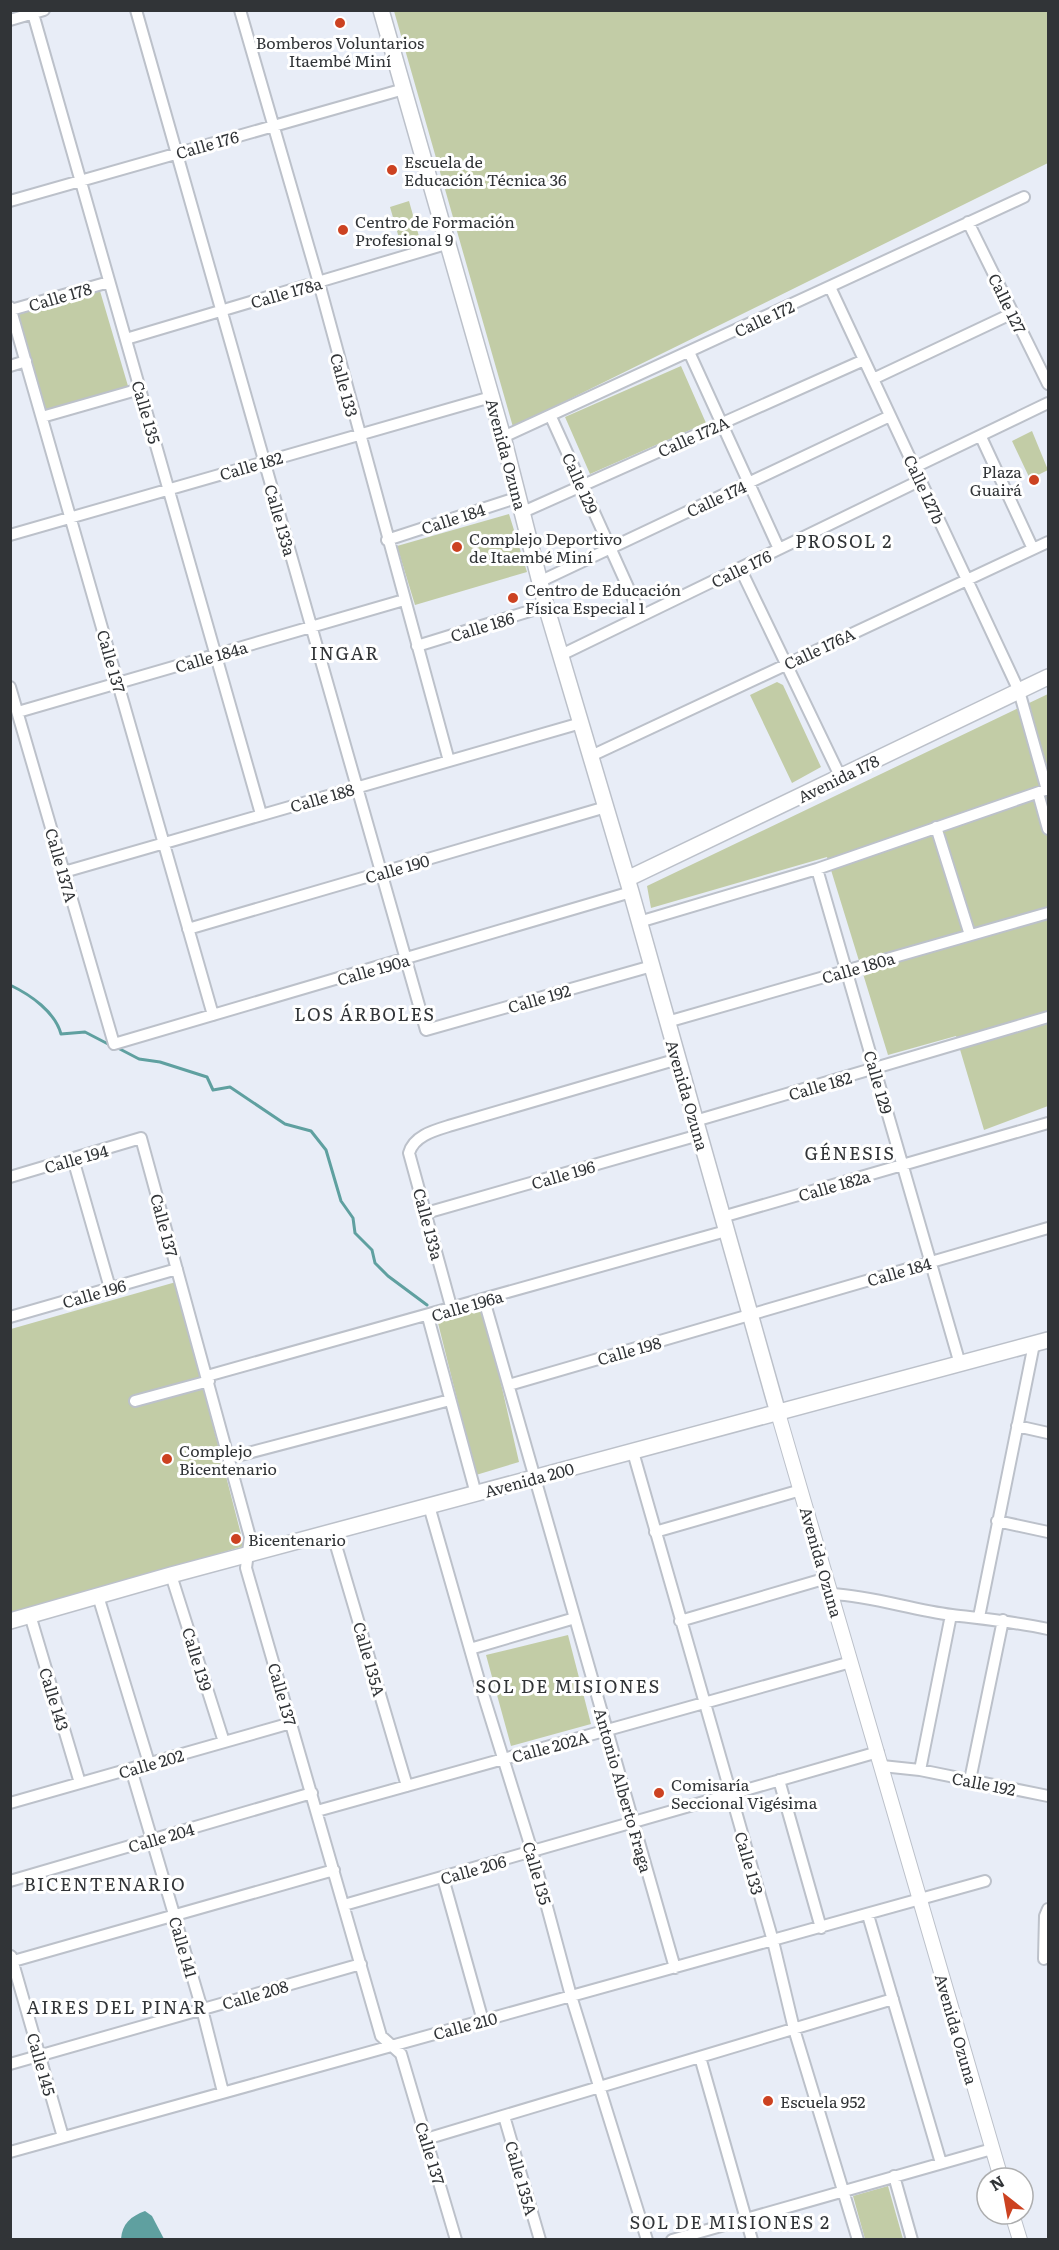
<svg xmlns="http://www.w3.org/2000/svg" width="1059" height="2250" viewBox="0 0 1059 2250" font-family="Literata,serif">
<rect width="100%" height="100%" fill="#e8edf7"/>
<path fill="#c2cca6" d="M 394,11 L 1048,11 L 1048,163 L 513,427 Z
M 409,201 L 420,240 L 401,245 L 390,207 Z
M 100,291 L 128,386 L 45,411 L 17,315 Z
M 681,366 L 706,423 L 590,474 L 565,417 Z
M 1032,431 L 1048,470 L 1030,479 L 1012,441 Z
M 509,514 L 527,572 L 415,605 L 397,546 Z
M 777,682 L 783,685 L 821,767 L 792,783 L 750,695 Z
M 1048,694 L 1048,1106 L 984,1130 L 956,1036 L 888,1055 L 827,857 L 651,908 L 647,886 Z
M 176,1282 L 244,1546 L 11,1616 L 11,1329 Z
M 483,1305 L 519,1462 L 476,1475 L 437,1319 Z
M 568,1635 L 591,1724 L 511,1746 L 486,1655 Z
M 888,2186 L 903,2239 L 865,2239 L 853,2196 Z"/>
<path fill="#5fa0a0" d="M 145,2211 L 152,2216 L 164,2239 L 121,2239 C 122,2224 131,2216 145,2211 Z"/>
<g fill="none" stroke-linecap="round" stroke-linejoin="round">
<path stroke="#5fa0a0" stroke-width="3" d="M 10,985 C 31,995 55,1012 61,1034 L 85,1032 L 110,1045
M 116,1047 L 139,1059 L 160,1062 L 207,1077 L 213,1090 L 230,1087 L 285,1124 L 311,1131 L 326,1150 L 341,1201 L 353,1218 L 355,1233 L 372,1250 L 375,1263 L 388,1276 L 427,1305"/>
<defs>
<path id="minor" d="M 32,10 L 261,814
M 136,10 L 426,1030 L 652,966
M 240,10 L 319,283 L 449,761
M 10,20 L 44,10
M 10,201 L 404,89
M 968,222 L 1048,384
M 830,287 L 1019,691 L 1047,790
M 10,307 L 213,1015
M 11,310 L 109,282
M 126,339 L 446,244
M 689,352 L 779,549
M 10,366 L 26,361
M 873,379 L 1013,313
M 42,417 L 140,389
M 551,417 L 641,616
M 503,437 L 1024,197
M 981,437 L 1033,549
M 915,467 L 1048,403
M 523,512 L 864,360
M 10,535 L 491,397
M 387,540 L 519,497
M 740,568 L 840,776
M 541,581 L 890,416
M 417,646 L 546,606
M 561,655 L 921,480
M 10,687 L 114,1044 L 631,892
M 18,712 L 404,600
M 591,756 L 1048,542
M 1038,793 L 1048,829
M 936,827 L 970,935
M 817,869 L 960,1364
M 64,872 L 581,723
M 639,922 L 817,869 L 1048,789
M 188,929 L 606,807
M 667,1022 L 1048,913
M 695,1121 L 1048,1017
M 73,1159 L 110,1288
M 10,1177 L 141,1138 L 250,1537 L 246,1568 L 381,2036 L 401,2054 L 456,2240
M 426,1213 L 699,1135
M 722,1217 L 1048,1123
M 484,1300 L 675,1968
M 452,1310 L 409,1153 C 414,1135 436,1130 452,1125 L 678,1059
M 10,1317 L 177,1269
M 428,1317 L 476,1494
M 207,1376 L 726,1231
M 509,1385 L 1048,1228
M 135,1401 L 209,1381
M 1017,1426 L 1048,1433
M 633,1452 L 773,1941 L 794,2029 L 858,2240
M 229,1458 L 450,1400
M 429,1506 L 480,1684 L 532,1851 L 571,1996 L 647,2240
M 997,1521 L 1048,1532
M 332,1532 L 407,1786
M 655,1532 L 801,1490
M 171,1575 L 224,1742
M 832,1594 C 873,1596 911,1610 952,1615 C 984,1619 1016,1622 1048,1629
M 98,1596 L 149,1763
M 30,1615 L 80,1783
M 979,1617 L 1034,1344
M 680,1621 L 827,1578
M 470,1649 L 575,1618
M 882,1766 L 920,1770 L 1048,1796
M 131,1769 L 202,2009 L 223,2092
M 920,1770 L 951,1615
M 779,1780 L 821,1928
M 970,1780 L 1003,1620
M 10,1803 L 291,1723
M 317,1811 L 851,1662
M 443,1878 L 483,2021
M 10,1881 L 312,1793
M 344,1905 L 878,1752
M 868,1915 L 941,2163
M 11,1956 L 63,2137
M 1044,1959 L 1045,1916 L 1048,1909
M 10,1962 L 334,1870
M 700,2057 L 752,2240
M 10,2064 L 361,1964
M 504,2116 L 540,2240
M 426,2139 L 893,1999
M 10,2152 L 985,1881
M 894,2176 L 912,2240
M 672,2240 L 992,2149"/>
<path id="tertiary" d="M 778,1413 L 1001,2178
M 1012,2214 L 1020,2240"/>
<path id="secondary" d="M 381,10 L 503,437 L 546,606 L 631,892 L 778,1413
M 627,879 L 1048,677
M 10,1621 L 171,1575 L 1048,1340"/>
</defs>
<use href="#minor" stroke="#bcc1ca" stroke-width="14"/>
<use href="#tertiary" stroke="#bcc1ca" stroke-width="16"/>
<use href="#secondary" stroke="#bcc1ca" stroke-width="18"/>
<use href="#minor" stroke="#fff" stroke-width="10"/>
<use href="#tertiary" stroke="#fff" stroke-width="14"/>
<use href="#secondary" stroke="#fff" stroke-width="15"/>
</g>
<g fill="#cc4221" stroke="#fff" stroke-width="2">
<circle cx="340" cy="23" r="6"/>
<circle cx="392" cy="170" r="6"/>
<circle cx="343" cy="230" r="6"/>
<circle cx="1034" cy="480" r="6"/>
<circle cx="457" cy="547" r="6"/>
<circle cx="513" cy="598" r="6"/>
<circle cx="167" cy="1459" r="6"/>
<circle cx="236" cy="1539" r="6"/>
<circle cx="659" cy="1793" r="6"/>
<circle cx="768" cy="2101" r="6"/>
</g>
<g text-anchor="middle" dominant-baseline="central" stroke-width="6" stroke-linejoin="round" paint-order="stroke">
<g font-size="16" fill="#313437" stroke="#fff" text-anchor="start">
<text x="340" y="42" text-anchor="middle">Bomberos Voluntarios<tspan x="340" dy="18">Itaembé Miní</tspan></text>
<text x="404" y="161">Escuela de<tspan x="404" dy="18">Educación Técnica 36</tspan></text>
<text x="355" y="221">Centro de Formación<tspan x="355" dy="18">Profesional 9</tspan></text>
<text x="1022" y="471" text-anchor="end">Plaza<tspan x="1022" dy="18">Guairá</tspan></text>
<text x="469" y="538">Complejo Deportivo<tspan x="469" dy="18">de Itaembé Miní</tspan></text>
<text x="525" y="589">Centro de Educación<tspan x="525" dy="18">Física Especial 1</tspan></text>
<text x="179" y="1450">Complejo<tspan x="179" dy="18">Bicentenario</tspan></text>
<text x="248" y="1539">Bicentenario</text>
<text x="671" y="1784">Comisaría<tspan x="671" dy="18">Seccional Vigésima</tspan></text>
<text x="780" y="2101">Escuela 952</text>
</g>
<g font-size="16" fill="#313437" stroke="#fff">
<text transform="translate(207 144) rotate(-16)">Calle 176</text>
<text transform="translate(286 292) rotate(-16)">Calle 178a</text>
<text transform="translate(60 296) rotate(-16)">Calle 178</text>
<text transform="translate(1008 303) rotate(64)">Calle 127</text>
<text transform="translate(764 318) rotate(-25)">Calle 172</text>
<text transform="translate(345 385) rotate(75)">Calle 133</text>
<text transform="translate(147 412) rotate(74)">Calle 135</text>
<text transform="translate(693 436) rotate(-24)">Calle 172A</text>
<text transform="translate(507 454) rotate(75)">Avenida Ozuna</text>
<text transform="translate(251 465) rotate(-16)">Calle 182</text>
<text transform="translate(581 483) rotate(66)">Calle 129</text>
<text transform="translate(925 489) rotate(65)">Calle 127b</text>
<text transform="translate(716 498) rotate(-25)">Calle 174</text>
<text transform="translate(453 518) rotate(-18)">Calle 184</text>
<text transform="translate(281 520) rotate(74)">Calle 133a</text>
<text transform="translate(741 568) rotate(-26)">Calle 176</text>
<text transform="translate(482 626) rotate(-17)">Calle 186</text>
<text transform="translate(819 648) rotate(-25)">Calle 176A</text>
<text transform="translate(211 656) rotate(-16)">Calle 184a</text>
<text transform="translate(112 661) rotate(74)">Calle 137</text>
<text transform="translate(838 778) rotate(-26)">Avenida 178</text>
<text transform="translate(322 797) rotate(-16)">Calle 188</text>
<text transform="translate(62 865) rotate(74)">Calle 137A</text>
<text transform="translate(397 868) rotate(-16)">Calle 190</text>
<text transform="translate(858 967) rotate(-16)">Calle 180a</text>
<text transform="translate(373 969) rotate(-16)">Calle 190a</text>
<text transform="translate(539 998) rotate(-16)">Calle 192</text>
<text transform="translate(879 1082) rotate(74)">Calle 129</text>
<text transform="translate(820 1085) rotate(-16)">Calle 182</text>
<text transform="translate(688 1095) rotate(74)">Avenida Ozuna</text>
<text transform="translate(76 1158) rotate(-16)">Calle 194</text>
<text transform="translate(563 1174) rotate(-16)">Calle 196</text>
<text transform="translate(834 1185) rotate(-16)">Calle 182a</text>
<text transform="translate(429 1224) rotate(75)">Calle 133a</text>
<text transform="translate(165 1225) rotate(75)">Calle 137</text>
<text transform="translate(899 1271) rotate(-16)">Calle 184</text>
<text transform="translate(94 1293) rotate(-16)">Calle 196</text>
<text transform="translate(467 1305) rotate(-16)">Calle 196a</text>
<text transform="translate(629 1350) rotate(-16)">Calle 198</text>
<text transform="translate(529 1479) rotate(-15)">Avenida 200</text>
<text transform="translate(822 1562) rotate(74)">Avenida Ozuna</text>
<text transform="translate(198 1659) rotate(73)">Calle 139</text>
<text transform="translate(370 1659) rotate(74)">Calle 135A</text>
<text transform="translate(283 1694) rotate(74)">Calle 137</text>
<text transform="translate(55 1699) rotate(73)">Calle 143</text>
<text transform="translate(550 1746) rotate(-15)">Calle 202A</text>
<text transform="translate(151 1763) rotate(-16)">Calle 202</text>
<text transform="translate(984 1783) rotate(11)">Calle 192</text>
<text transform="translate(624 1790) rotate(74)">Antonio Alberto Fraga</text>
<text transform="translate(161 1837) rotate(-16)">Calle 204</text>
<text transform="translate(750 1863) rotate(74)">Calle 133</text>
<text transform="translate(473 1869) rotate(-16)">Calle 206</text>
<text transform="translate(538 1873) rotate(74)">Calle 135</text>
<text transform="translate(184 1947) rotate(74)">Calle 141</text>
<text transform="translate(255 1994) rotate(-16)">Calle 208</text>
<text transform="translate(465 2025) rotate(-15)">Calle 210</text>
<text transform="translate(957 2029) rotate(74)">Avenida Ozuna</text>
<text transform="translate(42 2064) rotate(74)">Calle 145</text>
<text transform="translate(431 2153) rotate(73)">Calle 137</text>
<text transform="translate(522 2178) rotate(74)">Calle 135A</text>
</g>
<g font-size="18" letter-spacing="1.5" fill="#313437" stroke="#fff">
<text x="844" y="540">PROSOL 2</text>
<text x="345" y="652">INGAR</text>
<text x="365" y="1013">LOS ÁRBOLES</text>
<text x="850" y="1152">GÉNESIS</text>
<text x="568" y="1685">SOL DE MISIONES</text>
<text x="105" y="1883">BICENTENARIO</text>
<text x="117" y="2006">AIRES DEL PINAR</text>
<text x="730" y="2221">SOL DE MISIONES 2</text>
</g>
</g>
<rect width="1059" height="2250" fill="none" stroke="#313437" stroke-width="24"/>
<g transform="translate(1005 2196) rotate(329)"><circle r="28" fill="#ffffff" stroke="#adaeaf" stroke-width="1.5"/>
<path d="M0-4.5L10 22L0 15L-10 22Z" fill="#cc4221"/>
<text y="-9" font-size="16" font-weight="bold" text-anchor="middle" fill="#313437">N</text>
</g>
</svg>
